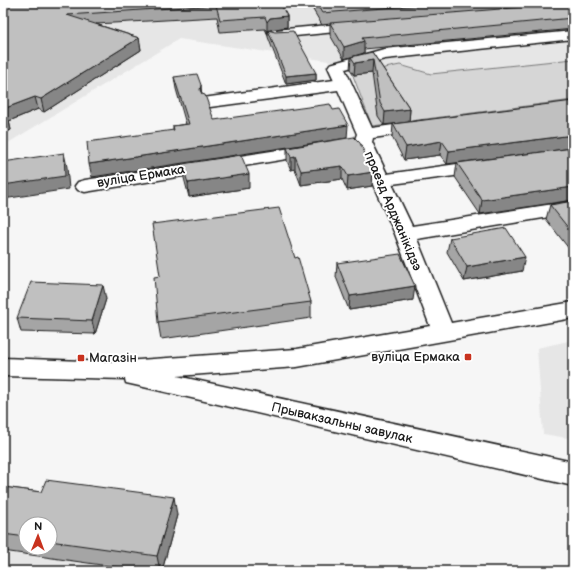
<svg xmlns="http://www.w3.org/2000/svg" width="576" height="574" viewBox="0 0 576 574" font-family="'Balsamiq Sans',sans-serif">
<rect width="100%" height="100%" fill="#f6f6f6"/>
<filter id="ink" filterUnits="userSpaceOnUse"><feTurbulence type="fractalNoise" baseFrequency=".025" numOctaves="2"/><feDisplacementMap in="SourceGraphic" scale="8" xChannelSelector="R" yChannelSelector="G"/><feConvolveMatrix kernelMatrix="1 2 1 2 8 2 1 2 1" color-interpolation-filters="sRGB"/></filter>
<g filter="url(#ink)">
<path fill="#e6e6e6" d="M 3,3 L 350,3 L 355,8 L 420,3 L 573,3 L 573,59 L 431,74 L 400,65 L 375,70 L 342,63 L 179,39 L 3,146 Z
M 573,340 L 573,439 L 543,434 L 537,348 Z
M 3,551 L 144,571 L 3,571 Z"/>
<path fill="#d6d6d6" stroke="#797979" d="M 573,59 L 573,100 L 372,126 L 352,73 L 354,67 L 375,70 L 400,65 L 431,74 Z"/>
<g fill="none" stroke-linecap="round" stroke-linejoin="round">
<defs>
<path id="minor" d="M 361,22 L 366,23 L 368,26 L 366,29 L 275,38 L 270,37 L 268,34 L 270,31 L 275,30 Z
M 573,31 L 573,39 L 385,59 L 345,69 L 372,128 L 422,121 L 428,122 L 431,126 L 428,130 L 422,131 L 373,138 L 372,142 L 387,174 L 485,160 L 492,162 L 494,166 L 492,170 L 485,172 L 392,184 L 412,226 L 573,201 L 573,213 L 417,239 L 451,323 L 573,302 L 573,318 L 297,367 L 177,376 L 573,462 L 573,486 L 135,385 L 126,383 L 125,379 L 3,376 L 3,358 L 110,362 L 297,349 L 430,326 L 395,234 L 354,142 L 357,134 L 338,90 L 210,107 L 204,106 L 202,102 L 204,98 L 210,97 L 334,80 L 328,67 L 330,64 L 384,49 Z
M 317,144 L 323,145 L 326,149 L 323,153 L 85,192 L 78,190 L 75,186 L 78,182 L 85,180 Z"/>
</defs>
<use href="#minor" stroke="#1c1c1c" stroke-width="3"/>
<use href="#minor" fill="#fff" fill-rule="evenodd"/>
</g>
<path fill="#a5a5a5" stroke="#1c1c1c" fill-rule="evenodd" d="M 3,3 L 281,3 L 280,3 L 287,16 L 287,27 L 270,30 L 269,30 L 316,73 L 316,80 L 286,84 L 268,37 L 268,32 L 267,33 L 265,29 L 220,32 L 217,17 L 96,24 L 139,38 L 141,50 L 44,112 L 38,109 L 9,121 L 11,130 L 3,134 Z
M 309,3 L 345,3 L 346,5 L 380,3 L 573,3 L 573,29 L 364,49 L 364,53 L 344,59 L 330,35 L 330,24 L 322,25 Z
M 372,52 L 410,109 L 409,122 L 384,125 L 378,116 L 372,73 L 354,75 L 350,69 L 351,57 Z
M 174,77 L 202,94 L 214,120 L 92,177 L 173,131 L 173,126 L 186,124 L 176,89 Z
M 573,101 L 480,214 L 455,177 L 457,163 L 525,154 L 447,164 L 440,155 L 404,160 L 392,137 L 393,124 Z
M 287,148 L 373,172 L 372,186 L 347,190 L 342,179 L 301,185 L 295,169 L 291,170 L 287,161 Z
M 182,164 L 249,188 L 189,197 L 184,178 Z
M 573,201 L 573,254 L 546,219 L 550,205 Z
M 450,238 L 522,271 L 464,281 L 447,252 Z
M 295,258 L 311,302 L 311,318 L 161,339 L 158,322 Z
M 337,263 L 413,300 L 349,310 L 336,277 Z
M 106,299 L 95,334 L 21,332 L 17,318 Z
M 3,487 L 41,492 L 177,515 L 162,571 L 144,571 L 3,551 ZM 26,524 L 50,524 L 50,548 L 26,548 Z"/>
<path fill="#868686" stroke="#1c1c1c" d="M 287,16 L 287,27 L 270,30 L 268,31 L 268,30 L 268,32 L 267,33 L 267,22 L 270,18 Z
M 139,38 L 141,50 L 44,112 L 41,99 Z
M 364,41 L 364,53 L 344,59 L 344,47 Z
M 373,60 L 372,73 L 354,75 L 355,63 Z
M 316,73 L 316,80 L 286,84 L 286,76 Z
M 201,85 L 202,98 L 200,90 Z
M 35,97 L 38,109 L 9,121 L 11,130 L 3,134 L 3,109 Z
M 410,109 L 409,122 L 384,125 L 385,112 Z
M 348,125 L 347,138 L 92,177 L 89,164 Z
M 573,135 L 573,148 L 447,164 L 449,151 Z
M 442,141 L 440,155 L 404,160 L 406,147 Z
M 64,153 L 67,167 L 69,189 L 3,199 L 3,185 Z
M 295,156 L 295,169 L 291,170 L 291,157 Z
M 342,166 L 342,179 L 301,185 L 301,171 Z
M 373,172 L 372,186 L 347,190 L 348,176 Z
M 249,174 L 249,188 L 189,197 L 188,183 Z
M 573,187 L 573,200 L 480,214 L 482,200 Z
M 525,257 L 522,271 L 464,281 L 467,267 Z
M 103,285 L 106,299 L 95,334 L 92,321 Z
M 415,286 L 413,300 L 349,310 L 350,296 Z
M 174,497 L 177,515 L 162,571 L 160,571 L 157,556 Z"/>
<path fill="#c0c0c0" stroke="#1c1c1c" d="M 3,3 L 280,3 L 287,16 L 270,18 L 267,22 L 265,17 L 220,20 L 216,5 L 67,15 L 139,38 L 41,99 L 35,97 L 3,109 Z
M 316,3 L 345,3 L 346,5 L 380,3 L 446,3 L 322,13 Z
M 573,3 L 573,18 L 362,38 L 364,41 L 344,47 L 330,23 Z
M 268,30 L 275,32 L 293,31 L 316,73 L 286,76 Z
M 372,52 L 410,109 L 385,112 L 380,103 L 373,60 L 355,63 L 351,57 Z
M 197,74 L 201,85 L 200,90 L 202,94 L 205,95 L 214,120 L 330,104 L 333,110 L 339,109 L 348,125 L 89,164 L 87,142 L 174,130 L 173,126 L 189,124 L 174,77 Z
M 573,101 L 573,135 L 449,151 L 442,141 L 406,147 L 393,124 Z
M 3,112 L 8,117 L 3,120 Z
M 354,137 L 360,143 L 373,172 L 348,176 L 342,166 L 301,171 L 295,156 L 291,157 L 287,148 Z
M 573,148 L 573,187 L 482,200 L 457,163 Z
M 64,153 L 65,176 L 3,185 L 3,162 Z
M 241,155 L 249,174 L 188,183 L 182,164 Z
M 573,201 L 573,234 L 550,205 Z
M 279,208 L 295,258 L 298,257 L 311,302 L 158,322 L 154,277 L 160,276 L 152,224 Z
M 506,228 L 525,257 L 467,267 L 450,238 Z
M 400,254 L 415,286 L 350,296 L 337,263 Z
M 31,282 L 103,285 L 92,321 L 17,318 Z
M 46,480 L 174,497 L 157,556 L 50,541 L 50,524 L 26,524 L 26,537 L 3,534 L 3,487 L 41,492 Z"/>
</g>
<g fill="#c8321e" stroke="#fff" stroke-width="1.5">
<rect x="464" y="353" width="8" height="8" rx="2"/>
<rect x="77" y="354" width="8" height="8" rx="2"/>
</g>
<g text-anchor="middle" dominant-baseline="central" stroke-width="4" stroke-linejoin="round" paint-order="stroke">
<g font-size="13" fill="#1c1c1c" stroke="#fff">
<text transform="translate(141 176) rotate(-9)">вуліца Ермака</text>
<text transform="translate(393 211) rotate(67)">праезд Арджанікідзэ</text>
<text transform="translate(342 423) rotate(13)">Прывакзальны завулак</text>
</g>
<g font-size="13" fill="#1c1c1c" stroke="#fff" text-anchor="end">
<text x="460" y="357">вуліца Ермака</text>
<text x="89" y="358" text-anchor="start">Магазін</text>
</g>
</g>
<rect width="576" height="574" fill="none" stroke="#fff" stroke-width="16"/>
<rect x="8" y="8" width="560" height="558" fill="none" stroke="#1c1c1c" stroke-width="1.5" filter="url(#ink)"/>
<g transform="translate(38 536) rotate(1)"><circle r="19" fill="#ffffff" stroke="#a4a4a4"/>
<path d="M0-3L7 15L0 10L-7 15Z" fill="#c8321e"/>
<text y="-6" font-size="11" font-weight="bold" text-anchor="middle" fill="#1c1c1c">N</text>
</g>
</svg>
